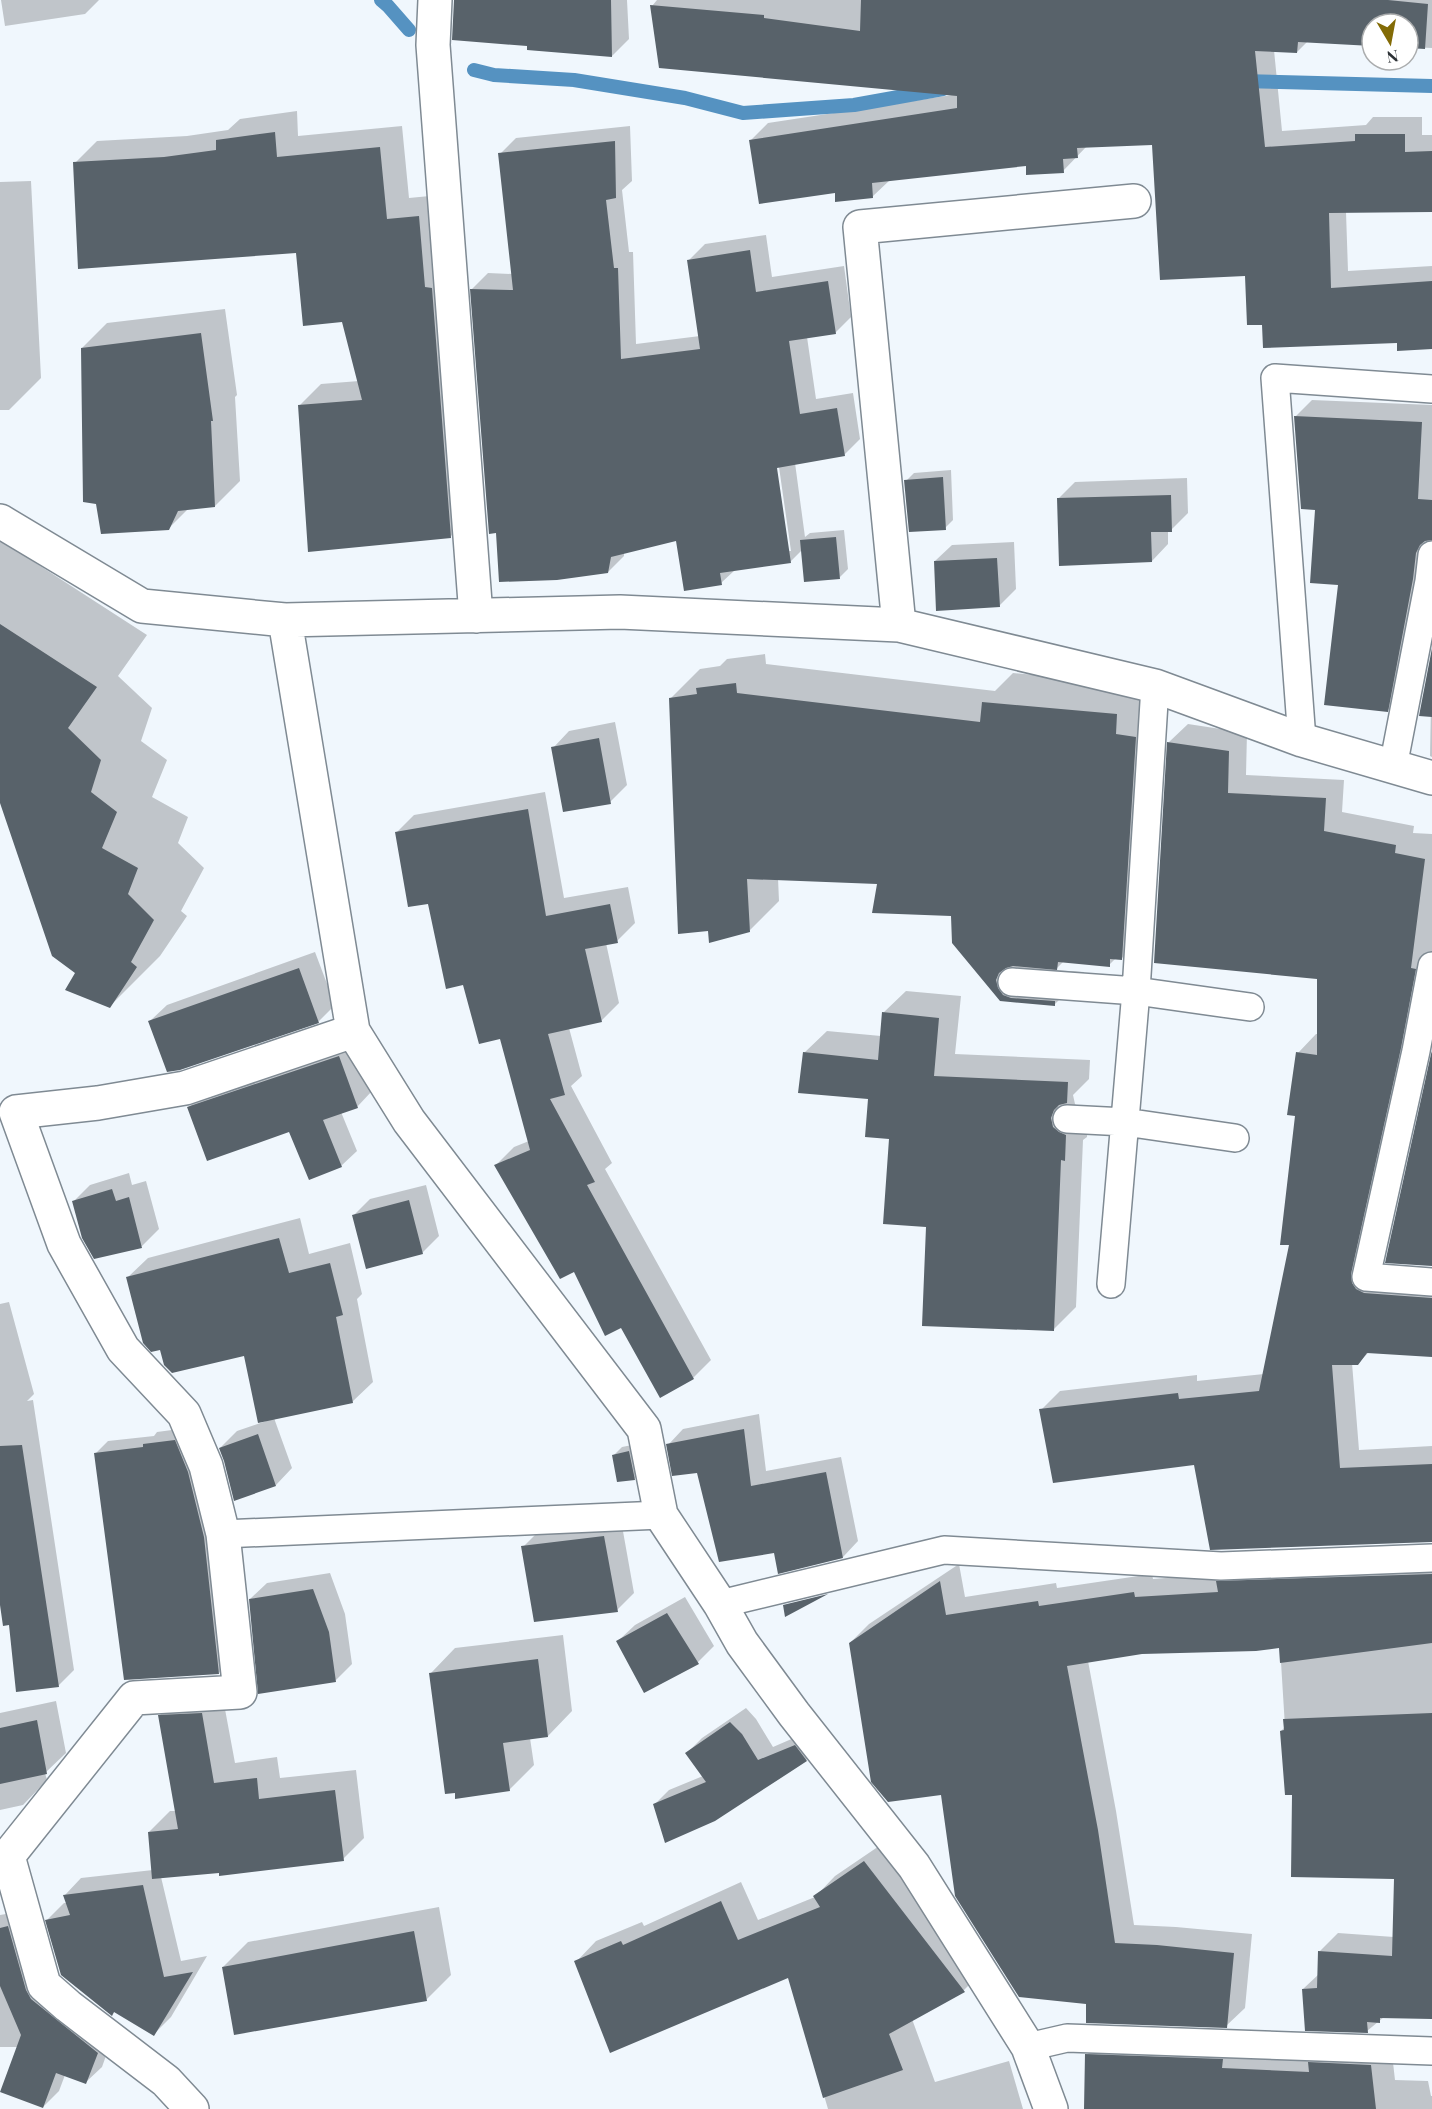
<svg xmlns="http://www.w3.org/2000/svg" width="1432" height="2109" viewBox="0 0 1432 2109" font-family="'Playfair Display',serif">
<rect width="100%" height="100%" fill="#f0f7fd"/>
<path fill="#0003" fill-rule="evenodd" d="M 1,0 L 99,0 L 85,14 L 5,26 Z
M 455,0 L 627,0 L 629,39 L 612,56 L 529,45 Z
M 657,0 L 1432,0 L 1432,48 L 1408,47 L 1408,24 L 1372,24 L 1372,44 L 1308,41 L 1297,52 L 1274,50 L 1282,131 L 1366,125 L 1373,117 L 1422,117 L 1422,135 L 1432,135 L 1432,211 L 1346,212 L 1348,271 L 1432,266 L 1432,348 L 1398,341 L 1263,324 L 1247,275 L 1154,143 L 1087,146 L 1063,171 L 1027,164 L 890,180 L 872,197 L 836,191 L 751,140 L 768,123 L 952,95 L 652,6 Z
M 297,111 L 298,136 L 402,126 L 409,198 L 440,195 L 473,514 L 451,536 L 299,406 L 321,384 L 359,381 L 343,320 L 298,251 L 75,163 L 97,141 L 187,136 L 228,130 L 240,119 Z
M 630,126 L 632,181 L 622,190 L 629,252 L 633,252 L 636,344 L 700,336 L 689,260 L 705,244 L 766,235 L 772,277 L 844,266 L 851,317 L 835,333 L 807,337 L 816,399 L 853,393 L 860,439 L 844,455 L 795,463 L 805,537 L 810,533 L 844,530 L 848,569 L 840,577 L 802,550 L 790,562 L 735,570 L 721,583 L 677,539 L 624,552 L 624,556 L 608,572 L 497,532 L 472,289 L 488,273 L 513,274 L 500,154 L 516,138 ZM 778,460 L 791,551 L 788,551 L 775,461 Z
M 31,181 L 41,378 L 9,410 L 0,410 L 0,182 Z
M 225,309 L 237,395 L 235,397 L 240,481 L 215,506 L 188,509 L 168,529 L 82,348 L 107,323 Z
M 1312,400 L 1432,405 L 1432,543 L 1404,694 L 1387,711 L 1340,584 L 1317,508 L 1295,417 Z
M 951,470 L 953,520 L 945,528 L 906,481 L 914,473 Z
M 1187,478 L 1188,513 L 1171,530 L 1168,530 L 1168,544 L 1152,561 L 1058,499 L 1075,482 Z
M 0,540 L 147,635 L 118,676 L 152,708 L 141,741 L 167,760 L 152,797 L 188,817 L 178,843 L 204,868 L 181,911 L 187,916 L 160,956 L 109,1007 L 77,972 L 0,798 Z
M 1014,542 L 1016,589 L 999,606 L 935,561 L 952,545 Z
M 765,654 L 766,664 L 995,691 L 1013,673 L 1146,685 L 1151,929 L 1122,958 L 1116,958 L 1109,965 L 1064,961 L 1055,970 L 1084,972 L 1084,975 L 1054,1005 L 1000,1000 L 953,915 L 879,882 L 778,878 L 779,901 L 750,930 L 670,699 L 700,669 L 720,666 L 727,659 Z
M 1432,656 L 1432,757 L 1430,756 Z
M 615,722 L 627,785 L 610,802 L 553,748 L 569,731 Z
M 1188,724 L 1247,733 L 1246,775 L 1344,780 L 1342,812 L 1414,826 L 1413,833 L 1432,834 L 1432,958 L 1369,1263 L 1432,1278 L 1432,1355 L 1370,1351 L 1358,1363 L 1352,1363 L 1359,1450 L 1432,1446 L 1432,1541 L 1196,1463 L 1041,1410 L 1060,1391 L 1197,1375 L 1197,1381 L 1264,1374 L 1291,1244 L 1298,1053 L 1316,1034 L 1319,1034 L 1318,977 L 1169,742 Z
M 545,792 L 564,898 L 628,887 L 635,923 L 617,941 L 606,943 L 619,1003 L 601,1021 L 569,1028 L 582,1076 L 571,1086 L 612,1163 L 605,1169 L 711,1360 L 693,1378 L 622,1326 L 574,1270 L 496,1165 L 514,1147 L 529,1141 L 501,1037 L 464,983 L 396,833 L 414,815 Z
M 315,952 L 335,1005 L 318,1022 L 150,1021 L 167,1005 Z
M 906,991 L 961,996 L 955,1054 L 1090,1060 L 1089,1079 L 1073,1095 L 1075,1104 L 1081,1111 L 1088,1112 L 1087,1137 L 1083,1140 L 1076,1307 L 1054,1329 L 928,1226 L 891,1138 L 870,1098 L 804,1053 L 827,1031 L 881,1036 L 883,1013 Z
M 354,1041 L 372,1091 L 357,1107 L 341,1112 L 357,1151 L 341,1166 L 290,1130 L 189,1107 L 205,1091 Z
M 129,1173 L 132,1185 L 146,1181 L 159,1229 L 142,1246 L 95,1257 L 74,1201 L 90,1185 Z
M 426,1185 L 439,1236 L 422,1253 L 353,1216 L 370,1199 Z
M 300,1218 L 309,1254 L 350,1243 L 362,1294 L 357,1299 L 373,1382 L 352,1402 L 274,1418 L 292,1468 L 276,1485 L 220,1448 L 237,1431 L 266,1421 L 245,1354 L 161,1348 L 127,1278 L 148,1258 Z
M 9,1302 L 34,1394 L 27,1401 L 33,1400 L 74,1670 L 58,1686 L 11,1623 L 0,1596 L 0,1304 Z
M 759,1414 L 766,1471 L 841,1457 L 858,1541 L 843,1557 L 775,1551 L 698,1472 L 668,1445 L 683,1429 Z
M 187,1428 L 231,1660 L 219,1673 L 96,1453 L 108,1441 L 154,1436 L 157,1432 Z
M 637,1444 L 642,1471 L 634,1479 L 614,1455 L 622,1447 Z
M 621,1520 L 634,1593 L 617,1610 L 523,1547 L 540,1530 Z
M 1432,1556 L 1432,2018 L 1384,2017 L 1367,2031 L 1303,1989 L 1319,1974 L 1319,1952 L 1338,1933 L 1394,1937 L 1396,1877 L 1294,1793 L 1281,1731 L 1285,1727 L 1280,1646 L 1142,1652 L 1088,1661 L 1116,1811 L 1134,1925 L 1176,1927 L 1252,1934 L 1245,2008 L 1226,2026 L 1087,2002 L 942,1793 L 850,1643 L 869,1624 L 959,1564 L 965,1597 L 1056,1583 L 1057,1588 L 1152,1574 L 1153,1579 Z
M 330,1573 L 345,1614 L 352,1664 L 336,1680 L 250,1599 L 267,1583 Z
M 685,1597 L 714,1646 L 698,1662 L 618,1641 L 635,1625 Z
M 563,1635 L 572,1711 L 548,1736 L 530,1738 L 534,1765 L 509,1790 L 431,1673 L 455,1648 Z
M 222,1693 L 235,1763 L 277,1757 L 280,1778 L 356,1770 L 364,1838 L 343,1859 L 161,1877 L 181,1961 L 207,1956 L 171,2017 L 154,2034 L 115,2011 L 112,2014 L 47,1920 L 64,1903 L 67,1903 L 65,1895 L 81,1878 L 153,1870 L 149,1832 L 170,1811 L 176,1811 L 159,1716 L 180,1695 Z
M 56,1701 L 66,1753 L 45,1773 L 47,1780 L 23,1805 L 0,1810 L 0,1713 Z
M 746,1708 L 756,1719 L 773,1747 L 810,1731 L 821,1745 L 806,1760 L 714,1820 L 655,1804 L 669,1790 L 703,1776 L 687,1753 L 702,1738 Z
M 885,1842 L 984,1970 L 964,1990 L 912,2019 L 935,2082 L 1009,2061 L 1023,2109 L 828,2109 L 789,1976 L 576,1962 L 596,1941 L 642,1922 L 644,1926 L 741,1882 L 758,1920 L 815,1897 L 835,1876 Z
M 439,1907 L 451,1975 L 426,2000 L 223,1967 L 248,1942 Z
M 24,1911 L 41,1974 L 113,2036 L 102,2067 L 86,2082 L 65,2075 L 59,2091 L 43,2107 L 18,2047 L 0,2047 L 0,1915 Z
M 1107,2034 L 1391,2045 L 1395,2080 L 1428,2081 L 1431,2096 L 1432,2096 L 1432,2109 L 1086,2109 L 1087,2055 Z"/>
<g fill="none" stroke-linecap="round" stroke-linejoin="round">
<path stroke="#5592c1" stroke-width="14" d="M 381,0 L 388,6 L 409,30
M 474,70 L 494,75 L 574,80 L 685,98 L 743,113 L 854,105 L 943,89
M 1242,81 L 1432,86"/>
</g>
<path fill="#58626a" d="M 454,0 L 611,0 L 612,57 L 527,50 L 527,46 L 452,40 Z
M 861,0 L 1388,0 L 1428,4 L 1425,49 L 1408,48 L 1408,24 L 1372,24 L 1372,46 L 1298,42 L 1297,53 L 1255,51 L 1265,147 L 1355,141 L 1355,134 L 1405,134 L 1405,152 L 1432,151 L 1432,212 L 1329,213 L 1331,288 L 1432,281 L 1432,349 L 1397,351 L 1397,343 L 1263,348 L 1262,325 L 1247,325 L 1245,276 L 1160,280 L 1152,145 L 1077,148 L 1078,158 L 1063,159 L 1064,173 L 1026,175 L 1026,166 L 872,183 L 873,198 L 835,202 L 835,193 L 759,204 L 749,140 L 957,108 L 957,96 L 659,68 L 650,5 L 764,15 L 764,18 L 860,31 Z
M 275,132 L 277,157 L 380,147 L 387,219 L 419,216 L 425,287 L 432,288 L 451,538 L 308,552 L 298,405 L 362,400 L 342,322 L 303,326 L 296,253 L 78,269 L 73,162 L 164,157 L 216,150 L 216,140 Z
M 615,141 L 616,198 L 606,200 L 614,268 L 618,268 L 621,359 L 700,349 L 687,260 L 750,250 L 756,292 L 828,281 L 836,334 L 789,341 L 800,414 L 837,408 L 845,456 L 777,468 L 791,563 L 720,573 L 722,585 L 684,591 L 676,541 L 611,557 L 608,573 L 557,580 L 499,582 L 496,533 L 489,534 L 470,289 L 513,290 L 498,153 Z
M 201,333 L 213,421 L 211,421 L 215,507 L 178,511 L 169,530 L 101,534 L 96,504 L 83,502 L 81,348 Z
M 1294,416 L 1422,422 L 1418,499 L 1432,500 L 1432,540 L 1425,541 L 1420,545 L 1416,553 L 1413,579 L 1388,712 L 1324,705 L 1338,585 L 1310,583 L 1315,510 L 1301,509 Z
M 943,477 L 946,530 L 909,532 L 904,480 Z
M 1171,495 L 1172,532 L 1151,532 L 1152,562 L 1059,566 L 1057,498 Z
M 836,537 L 840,579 L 804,582 L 800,540 Z
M 997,558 L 1000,607 L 936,611 L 934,561 Z
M 0,624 L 97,687 L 68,728 L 101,760 L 91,792 L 117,812 L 102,848 L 138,868 L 128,894 L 154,920 L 131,962 L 137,967 L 110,1008 L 65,990 L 75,973 L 52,956 L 0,803 Z
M 1432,648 L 1432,717 L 1419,716 Z
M 736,683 L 737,693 L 980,722 L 982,702 L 1117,714 L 1116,734 L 1136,737 L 1122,960 L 1110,959 L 1110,967 L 1058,962 L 1057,970 L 1013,966 L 1006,968 L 999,973 L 996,980 L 998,988 L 1003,995 L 1011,998 L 1055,1001 L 1055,1006 L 1000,1001 L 952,943 L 951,916 L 872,913 L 877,884 L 747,879 L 750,932 L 709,943 L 708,931 L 678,934 L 669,698 L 697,694 L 696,688 Z
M 599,738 L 611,804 L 563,812 L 551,747 Z
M 1167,742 L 1229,751 L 1228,793 L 1326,798 L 1324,831 L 1396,845 L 1395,853 L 1425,859 L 1411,968 L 1416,969 L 1401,1048 L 1351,1274 L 1352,1283 L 1356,1289 L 1364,1293 L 1432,1298 L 1432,1357 L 1367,1353 L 1358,1365 L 1332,1365 L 1340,1468 L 1432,1464 L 1432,1542 L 1210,1550 L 1194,1465 L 1053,1483 L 1039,1409 L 1178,1393 L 1179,1399 L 1259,1391 L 1289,1245 L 1280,1245 L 1295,1116 L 1287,1115 L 1296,1052 L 1317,1055 L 1317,979 L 1154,963 Z
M 528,809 L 546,916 L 610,904 L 618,943 L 585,949 L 602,1022 L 548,1034 L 565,1095 L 550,1099 L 595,1182 L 587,1185 L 694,1379 L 660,1398 L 621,1328 L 605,1336 L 574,1272 L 560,1279 L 494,1165 L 530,1150 L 500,1039 L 479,1044 L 463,985 L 446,989 L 428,904 L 408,907 L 395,832 Z
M 299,968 L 319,1023 L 180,1070 L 167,1072 L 148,1021 Z
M 882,1012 L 939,1018 L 934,1076 L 1068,1082 L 1067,1103 L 1059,1105 L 1054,1110 L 1051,1118 L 1053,1127 L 1059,1132 L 1066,1135 L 1065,1161 L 1061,1160 L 1054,1331 L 922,1326 L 926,1227 L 883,1224 L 889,1139 L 865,1137 L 868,1099 L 798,1093 L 803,1052 L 878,1060 Z
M 1432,1051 L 1432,1266 L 1385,1263 L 1431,1054 Z
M 339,1056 L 358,1108 L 323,1120 L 342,1167 L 309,1180 L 289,1132 L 207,1161 L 187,1107 Z
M 112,1189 L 116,1201 L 129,1197 L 142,1248 L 94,1259 L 82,1238 L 72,1201 Z
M 409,1200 L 423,1254 L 366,1269 L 352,1215 Z
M 279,1238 L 289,1273 L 330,1263 L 343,1315 L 336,1317 L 353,1403 L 258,1423 L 244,1356 L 172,1373 L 164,1365 L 160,1350 L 151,1352 L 143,1343 L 126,1277 Z
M 744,1429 L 751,1486 L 826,1472 L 843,1558 L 778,1574 L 774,1553 L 719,1562 L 697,1473 L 672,1476 L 666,1444 Z
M 258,1434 L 276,1486 L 234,1501 L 224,1461 L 219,1448 Z
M 175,1440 L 188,1472 L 204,1537 L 219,1674 L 124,1680 L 94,1453 L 143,1447 L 143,1444 Z
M 22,1445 L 59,1687 L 16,1692 L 9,1625 L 3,1626 L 0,1605 L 0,1446 Z
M 629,1451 L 635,1480 L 617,1482 L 612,1455 Z
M 604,1536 L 618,1612 L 534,1622 L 521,1546 Z
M 1432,1574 L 1432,1643 L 1280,1663 L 1279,1648 L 1256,1651 L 1142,1654 L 1067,1666 L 1098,1830 L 1115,1943 L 1157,1945 L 1234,1953 L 1227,2028 L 1086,2023 L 1086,2004 L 1019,1997 L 955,1896 L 941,1795 L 888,1802 L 871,1782 L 849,1643 L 940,1581 L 946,1615 L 1038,1601 L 1039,1606 L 1134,1592 L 1135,1597 L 1218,1592 L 1216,1581 Z
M 313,1589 L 329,1632 L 336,1682 L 258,1694 L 249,1599 Z
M 828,1594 L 785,1617 L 783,1605 Z
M 667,1613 L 699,1664 L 644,1693 L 616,1641 Z
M 538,1659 L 548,1737 L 503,1743 L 510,1791 L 455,1799 L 455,1793 L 445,1794 L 429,1673 Z
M 202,1713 L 214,1783 L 257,1778 L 259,1799 L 335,1790 L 344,1861 L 219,1876 L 219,1873 L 152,1879 L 148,1832 L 178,1829 L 158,1715 Z
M 1432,1713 L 1432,2019 L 1380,2018 L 1380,2023 L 1367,2022 L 1368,2033 L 1305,2031 L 1302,1989 L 1317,1988 L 1318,1951 L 1392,1956 L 1394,1879 L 1291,1877 L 1292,1795 L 1285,1795 L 1280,1731 L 1284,1730 L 1283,1719 Z
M 37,1720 L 47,1774 L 0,1784 L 0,1728 Z
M 730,1722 L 742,1734 L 758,1760 L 795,1745 L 807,1761 L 715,1821 L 665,1843 L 653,1804 L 706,1782 L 685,1753 Z
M 864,1861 L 965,1992 L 889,2034 L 903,2070 L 823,2098 L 788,1978 L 610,2053 L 574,1961 L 621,1941 L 623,1945 L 721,1901 L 738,1940 L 820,1907 L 813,1896 Z
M 143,1885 L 164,1977 L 193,1972 L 154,2036 L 114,2012 L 112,2016 L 61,1975 L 45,1920 L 70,1915 L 63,1895 Z
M 8,1926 L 26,1990 L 31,1999 L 98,2053 L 86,2084 L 56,2073 L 43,2108 L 0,2092 L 21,2035 L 0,1986 L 0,1928 Z
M 414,1931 L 427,2001 L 234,2035 L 222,1967 Z
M 1085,2054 L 1223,2059 L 1222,2068 L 1309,2072 L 1308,2062 L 1371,2065 L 1376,2109 L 1084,2109 Z"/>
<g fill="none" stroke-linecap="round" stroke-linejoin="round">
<defs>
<path id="service" d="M 1302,740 L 1275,378 L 1432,389
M 1393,767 L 1429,581 L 1432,555
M 1432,966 L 1416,1051 L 1366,1277 L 1432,1282
M 1012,982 L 1136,991 L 1250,1007
M 1067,1119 L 1125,1122 L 1235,1138
M 1111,1284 L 1136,991 L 1155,686
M 223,1534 L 661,1515
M 720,1604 L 944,1550 L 1221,1566 L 1432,1558
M 1028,2047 L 1067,2038 L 1432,2051"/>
<path id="minor" d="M 435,0 L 433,45 L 476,616
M 0,521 L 142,606 L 285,620 L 620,612 L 899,625 L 1155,686 L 1302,740 L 1432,778
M 285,620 L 353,1031 L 409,1121 L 644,1429 L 661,1515 L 720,1604 L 742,1643 L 794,1714 L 914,1866 L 1028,2047 L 1051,2109
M 899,625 L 860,227 L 1134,201
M 8,1856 L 134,1698 L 240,1692 L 223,1534 L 206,1466 L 184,1414 L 123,1349 L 64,1244 L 16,1112 L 98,1103 L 185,1088 L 353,1031
M 0,1857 L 8,1856 L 44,1985 L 68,2006 L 166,2081 L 192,2109"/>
</defs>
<use href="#service" stroke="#7f8a93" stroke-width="30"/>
<use href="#minor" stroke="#7f8a93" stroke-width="36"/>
<use href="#service" stroke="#fff" stroke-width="27"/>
<use href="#minor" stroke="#fff" stroke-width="33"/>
</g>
<g transform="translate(1390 42) rotate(170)"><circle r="28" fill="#ffffff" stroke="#abadae" stroke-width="1.5"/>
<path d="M0-4.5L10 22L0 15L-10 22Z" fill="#836b06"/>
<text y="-9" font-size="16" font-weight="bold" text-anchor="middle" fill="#2c3135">N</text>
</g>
</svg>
